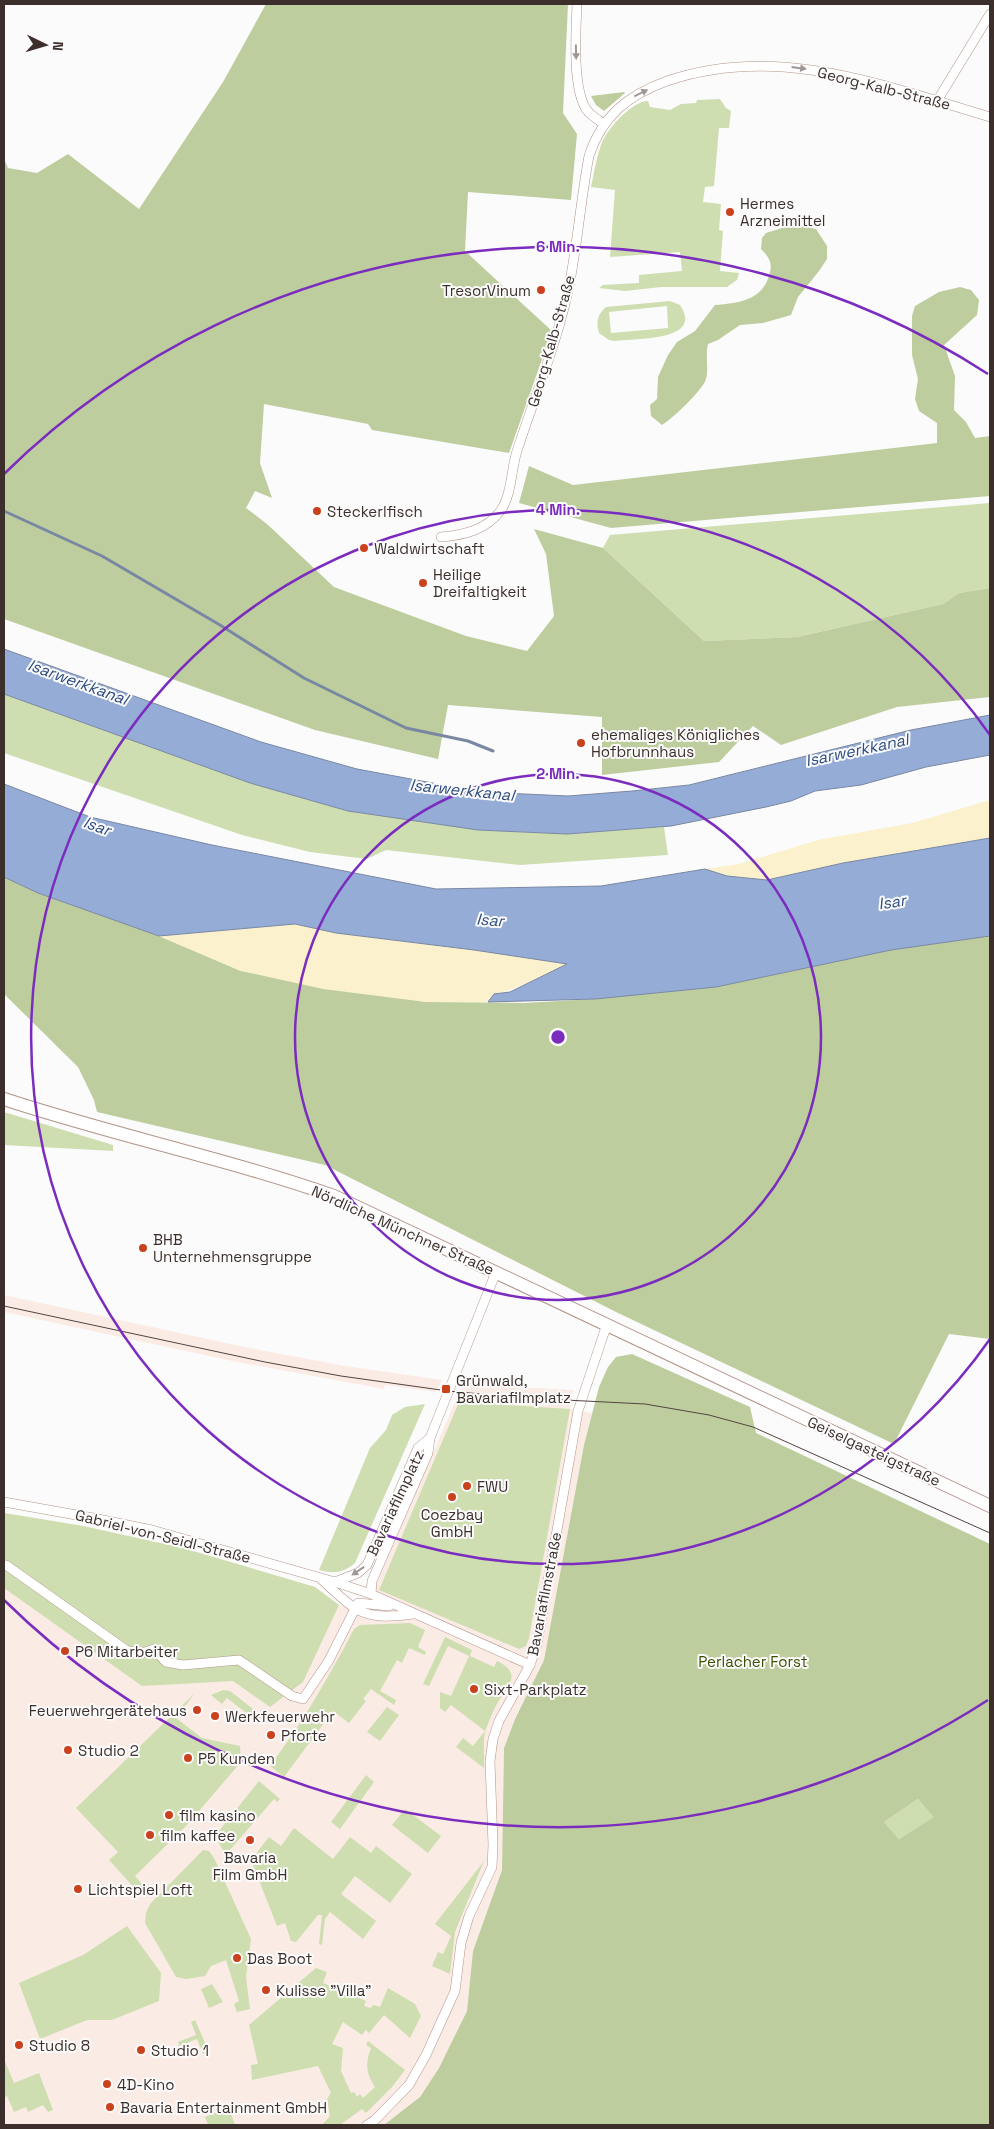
<svg xmlns="http://www.w3.org/2000/svg" width="994" height="2129" viewBox="0 0 994 2129" font-family="'Space Grotesk',sans-serif">
<rect width="100%" height="100%" fill="#fbfbfb"/>
<path fill="#fbebe5" d="M 4,1295 L 240,1346 L 339,1365 L 442,1380 L 436,1392 L 385,1385 L 384,1389 L 237,1362 L 4,1312 Z
M 464,1382 L 499,1384 L 500,1386 L 573,1390 L 570,1409 L 592,1413 L 584,1445 L 544,1660 L 515,1718 L 504,1748 L 502,1870 L 473,1951 L 467,2011 L 439,2068 L 420,2097 L 384,2125 L 4,2125 L 4,1513 L 83,1526 L 183,1548 L 315,1587 L 339,1605 L 355,1609 L 362,1618 L 455,1402 L 459,1402 Z"/>
<path fill="#cedeb0" fill-rule="evenodd" d="M 720,99 L 726,108 L 731,111 L 729,128 L 719,128 L 714,186 L 705,187 L 703,202 L 721,204 L 719,230 L 723,231 L 720,271 L 739,273 L 737,280 L 727,287 L 661,287 L 625,291 L 599,288 L 603,285 L 639,283 L 639,275 L 682,271 L 680,252 L 610,257 L 615,190 L 591,187 C 594,173 596,159 601,145 C 606,130 632,101 648,101 L 650,107 L 670,110 L 681,104 L 696,103 L 697,100 Z
M 670,301 L 680,305 C 705,342 633,338 614,341 L 609,340 L 599,333 C 596,322 597,315 606,307 ZM 667,306 L 668,328 L 611,333 L 609,312 Z
M 990,503 L 990,588 L 959,593 L 943,604 L 797,637 L 704,641 L 603,548 L 610,535 Z
M 4,694 L 250,783 L 348,811 L 478,830 L 567,834 L 664,827 L 668,855 L 520,865 L 386,850 L 367,859 L 310,852 L 242,835 L 4,753 Z
M 4,1112 L 113,1145 L 113,1151 L 4,1145 Z
M 459,1402 L 570,1409 L 529,1638 L 526,1646 L 519,1649 L 379,1590 Z
M 425,1404 L 355,1563 C 343,1573 334,1574 319,1570 L 370,1448 L 386,1430 L 392,1415 L 405,1407 Z
M 4,1513 L 83,1526 L 183,1548 L 315,1587 L 339,1605 L 303,1682 L 270,1707 L 233,1681 L 142,1686 L 4,1588 Z
M 410,1623 L 425,1630 L 418,1647 L 426,1652 L 425,1655 L 409,1648 L 402,1663 L 397,1660 L 380,1691 L 396,1700 L 394,1705 L 371,1689 L 363,1699 L 366,1701 L 349,1723 L 333,1711 L 284,1777 L 270,1766 C 302,1723 329,1677 354,1629 L 360,1625 Z
M 445,1637 L 472,1650 L 470,1656 L 494,1667 L 497,1661 C 524,1674 507,1686 497,1704 C 493,1711 489,1721 486,1729 C 482,1740 485,1756 484,1768 L 456,1747 L 463,1738 L 473,1746 L 485,1731 L 451,1705 L 445,1712 L 440,1708 L 440,1692 L 451,1696 L 469,1656 L 448,1646 L 429,1686 L 423,1684 Z
M 223,1690 L 230,1691 L 262,1716 L 258,1722 L 227,1698 L 222,1704 L 211,1695 Z
M 195,1693 L 176,1718 L 202,1738 L 240,1746 L 241,1762 L 187,1825 L 135,1876 L 143,1885 L 137,1891 L 109,1860 L 118,1852 L 76,1808 Z
M 387,1707 L 399,1715 L 380,1741 L 367,1732 Z
M 366,1775 L 374,1782 L 340,1829 L 331,1822 Z
M 259,1781 L 280,1799 L 277,1802 L 274,1799 L 229,1851 L 227,1858 L 215,1836 Z
M 918,1799 L 935,1817 L 899,1839 L 884,1822 Z
M 405,1809 L 441,1836 L 428,1853 L 392,1825 Z
M 294,1828 L 333,1859 L 350,1837 L 371,1853 L 376,1846 L 412,1874 L 390,1903 L 355,1876 L 341,1894 L 376,1921 L 363,1939 L 330,1912 L 325,1919 L 322,1945 L 319,1944 L 322,1915 L 318,1915 L 296,1942 L 291,1941 L 285,1923 L 277,1926 L 251,1860 L 269,1837 L 281,1846 Z
M 203,1850 L 209,1851 L 214,1858 L 251,1939 L 246,1977 L 250,2009 L 237,2012 L 234,2004 L 239,2001 L 226,1960 L 211,1966 L 205,1976 L 186,1979 L 176,1977 L 145,1923 L 146,1913 L 150,1904 Z
M 484,1861 L 455,1932 L 450,1974 L 432,1966 L 438,1952 L 443,1954 L 451,1936 L 435,1924 Z
M 127,1926 L 161,1973 L 159,2001 L 112,2020 L 87,2020 L 40,2039 L 19,1983 L 83,1955 Z
M 316,1968 L 327,1972 L 323,1983 L 366,2001 L 364,2006 L 371,2008 L 373,2005 L 380,2007 L 388,1988 L 415,2004 L 421,2016 L 410,2038 L 384,2015 L 369,2033 L 366,2030 L 362,2035 L 343,2022 L 332,2044 L 343,2048 L 341,2071 L 351,2093 L 354,2092 L 357,2097 L 360,2094 L 363,2098 L 375,2087 C 366,2073 365,2064 371,2048 L 366,2045 L 368,2041 L 405,2070 L 392,2087 L 366,2113 L 362,2109 L 340,2125 L 322,2125 L 330,2116 L 327,2099 L 331,2093 L 318,2066 L 252,2080 L 251,2065 L 258,2064 L 249,2025 Z
M 212,1984 L 223,2002 L 209,2008 L 201,1989 Z
M 195,2020 L 210,2054 L 203,2054 L 197,2039 L 179,2046 L 178,2042 L 196,2035 L 191,2022 Z
M 4,2059 L 14,2083 L 39,2073 L 53,2110 L 48,2112 L 43,2105 L 28,2112 L 26,2107 L 14,2112 L 7,2096 L 4,2097 Z
M 229,2108 L 235,2125 L 208,2125 L 205,2117 Z"/>
<path fill="#becd9e" fill-rule="evenodd" d="M 266,4 L 568,4 L 563,113 L 577,134 L 571,200 L 468,192 L 465,251 L 552,331 L 509,453 L 372,430 L 368,424 L 264,404 L 260,463 L 272,498 L 255,491 L 246,508 L 267,524 L 334,587 L 466,636 L 527,651 L 554,616 L 546,554 L 534,529 L 603,548 L 704,641 L 797,637 L 943,604 L 959,593 L 990,588 L 990,697 L 897,707 L 781,745 L 753,726 L 719,762 L 602,775 L 602,717 L 448,705 L 438,759 L 315,730 L 4,619 L 4,159 L 8,168 L 37,173 L 68,154 L 139,209 L 223,82 Z
M 624,92 L 625,93 L 604,111 L 596,105 L 591,96 Z
M 795,224 L 816,229 L 827,246 L 827,259 L 819,271 L 798,297 L 791,315 L 763,323 L 740,325 L 718,340 L 708,344 C 705,356 709,368 706,379 C 703,390 672,419 662,425 L 651,416 L 650,405 L 657,399 L 658,377 L 668,355 L 677,342 L 695,331 L 715,305 C 738,303 761,301 769,276 C 773,264 770,258 761,249 L 762,238 L 766,233 Z
M 960,287 L 971,290 L 979,300 L 977,315 L 944,345 L 955,376 L 954,410 L 966,422 L 975,438 L 990,436 L 990,496 L 611,528 L 519,503 L 529,466 L 573,485 L 937,443 L 937,423 L 919,411 L 915,399 L 918,379 L 912,355 L 912,316 L 915,306 L 939,292 Z
M 4,877 L 38,893 L 159,936 L 241,971 L 426,1002 L 524,1003 L 595,999 L 716,987 L 891,950 L 990,936 L 990,1339 L 949,1334 L 894,1444 L 618,1313 L 325,1165 L 97,1112 L 94,1100 L 78,1067 L 4,994 Z
M 632,1354 L 750,1407 L 756,1433 L 990,1544 L 990,2125 L 384,2125 L 420,2097 L 439,2068 L 467,2011 L 473,1951 L 502,1870 L 504,1748 L 515,1719 L 544,1660 L 584,1445 L 599,1387 L 608,1367 L 616,1357 ZM 918,1799 L 934,1817 L 899,1839 L 884,1822 Z"/>
<path fill="#fbf1cc" d="M 990,800 L 990,838 L 843,863 L 767,880 L 727,876 L 705,869 L 739,864 L 818,840 L 912,823 Z
M 295,924 L 336,933 L 474,950 L 568,964 C 544,974 518,990 494,994 L 488,1002 L 426,1002 L 323,989 L 241,971 L 159,936 Z"/>
<path fill="#95add6" stroke="#7a87a3" d="M 4,649 L 261,742 L 357,769 L 481,792 L 568,796 L 632,791 L 689,785 L 911,730 L 990,715 L 990,755 L 926,767 L 861,785 L 815,791 L 791,801 L 766,807 L 671,826 L 567,834 L 478,830 L 348,811 L 250,783 L 4,694 Z
M 4,784 L 90,817 L 212,845 L 436,889 L 601,886 L 705,869 L 727,876 L 767,880 L 843,863 L 990,838 L 990,936 L 891,950 L 716,987 L 595,999 L 488,1002 L 494,994 L 510,992 L 567,964 L 474,950 L 336,933 L 295,924 L 159,936 L 38,893 L 4,877 Z"/>
<g fill="none" stroke-linecap="round" stroke-linejoin="round">
<path stroke="#7a87a3" stroke-width="3" d="M 4,511 L 102,556 L 220,625 L 304,678 L 406,728 L 468,741 L 493,751"/>
<defs>
<path id="street" d="M 577,4 C 576,30 572,86 586,109 C 590,115 597,119 604,124
M 937,101 L 990,14
M 441,537 C 464,535 487,530 501,510 C 512,494 511,469 517,451 C 535,395 559,339 570,281 C 578,239 581,198 589,156 C 602,116 628,95 667,81 C 777,43 885,86 990,117
M 4,1502 L 93,1518 L 152,1530 L 335,1582 L 371,1594 L 530,1665
M 6,1565 L 126,1650 L 139,1654 L 154,1649 L 166,1662 L 183,1665 L 239,1660 L 292,1696 L 303,1699 L 328,1662 L 358,1603
M 321,1579 C 357,1612 362,1621 413,1614
M 335,1582 L 358,1573 L 367,1565 L 418,1448 L 430,1438
M 371,1594 L 372,1581 L 428,1453 L 430,1438 L 496,1272
M 358,1603 L 389,1606
M 367,2125 L 375,2120 L 409,2085 L 426,2055 L 455,1991 L 461,1943 L 469,1916 L 492,1867 L 493,1845 L 490,1761 L 493,1739 L 499,1721 L 530,1665 L 537,1644 L 578,1411 L 607,1324"/>
<path id="secondary" d="M 4,1099 C 113,1135 225,1158 334,1196 L 990,1506"/>
</defs>
<use href="#street" stroke="#b29489" stroke-width="10"/>
<use href="#secondary" stroke="#b29489" stroke-width="14"/>
<use href="#street" stroke="#fff" stroke-width="9"/>
<use href="#secondary" stroke="#fff" stroke-width="12"/>
<path stroke="#514542" stroke-width="1" d="M 4,1306 L 265,1362 L 341,1376 L 448,1391 L 525,1398 L 645,1404 L 709,1415 L 753,1427 L 990,1533"/>
</g>
<defs><path id="oneway-solid" d="M-6-.8H1V-3.2L6.5 0L1 3.2V.8H-6Z" transform="scale(1.25)"/></defs>
<g fill="#9e9795">
<use href="#oneway-solid" transform="translate(576 52) rotate(89)"/>
<use href="#oneway-solid" transform="translate(799 68) rotate(7)"/>
<use href="#oneway-solid" transform="translate(641 93) rotate(-26)"/>
<use href="#oneway-solid" transform="translate(358 1571) rotate(146)"/>
</g>
<g fill="none" stroke="#7b2cbf" stroke-width="2.5">
<circle cx="558" cy="1037" r="263"/>
<path d="M990 1339A527 527 0 1 1 990 735"/>
<path d="M988 1700A790 790 0 0 1 4 1600M4 474A790 790 0 0 1 988 374"/>
</g>
<g fill="#ca411e" stroke="#fbfbfb" stroke-width="2">
<circle cx="730" cy="212" r="5"/>
<circle cx="541" cy="290" r="5"/>
<circle cx="317" cy="511" r="5"/>
<circle cx="364" cy="548" r="5"/>
<circle cx="423" cy="583" r="5"/>
<circle cx="581" cy="743" r="5"/>
<circle cx="143" cy="1248" r="5"/>
<rect x="441" y="1384" width="10" height="10" rx="2.5"/>
<circle cx="467" cy="1486" r="5"/>
<circle cx="452" cy="1497" r="5"/>
<circle cx="65" cy="1651" r="5"/>
<circle cx="474" cy="1689" r="5"/>
<circle cx="197" cy="1710" r="5"/>
<circle cx="215" cy="1716" r="5"/>
<circle cx="271" cy="1735" r="5"/>
<circle cx="68" cy="1750" r="5"/>
<circle cx="188" cy="1758" r="5"/>
<circle cx="169" cy="1815" r="5"/>
<circle cx="150" cy="1835" r="5"/>
<circle cx="250" cy="1840" r="5"/>
<circle cx="78" cy="1889" r="5"/>
<circle cx="237" cy="1958" r="5"/>
<circle cx="266" cy="1990" r="5"/>
<circle cx="19" cy="2045" r="5"/>
<circle cx="141" cy="2050" r="5"/>
<circle cx="107" cy="2084" r="5"/>
<circle cx="110" cy="2107" r="5"/>
</g>
<g text-anchor="middle" dominant-baseline="central" stroke-width="4" stroke-linejoin="round" paint-order="stroke">
<g font-size="15" fill="#3c2f2b" stroke="#fbfbfb">
<text transform="translate(884 88) rotate(14)">Georg-Kalb-Straße</text>
<text transform="translate(551 341) rotate(-74)">Georg-Kalb-Straße</text>
<text transform="translate(403 1230) rotate(24)">Nördliche Münchner Straße</text>
<text transform="translate(874 1451) rotate(25)">Geiselgasteigstraße</text>
<text transform="translate(395 1503) rotate(-65)">Bavariafilmplatz</text>
<text transform="translate(163 1536) rotate(14)">Gabriel-von-Seidl-Straße</text>
<text transform="translate(544 1594) rotate(-79)">Bavariafilmstraße</text>
</g>
<g font-size="15" fill="#3c2f2b" stroke="#fbfbfb" text-anchor="start">
<text x="740" y="203">Hermes<tspan x="740" dy="17">Arzneimittel</tspan></text>
<text x="531" y="290" text-anchor="end">TresorVinum</text>
<text x="327" y="511">Steckerlfisch</text>
<text x="374" y="548">Waldwirtschaft</text>
<text x="433" y="574">Heilige<tspan x="433" dy="17">Dreifaltigkeit</tspan></text>
<text x="591" y="734">ehemaliges Königliches<tspan x="591" dy="17">Hofbrunnhaus</tspan></text>
<text x="153" y="1239">BHB<tspan x="153" dy="17">Unternehmensgruppe</tspan></text>
<text x="456" y="1380">Grünwald,<tspan x="456" dy="17">Bavariafilmplatz</tspan></text>
<text x="477" y="1486">FWU</text>
<text x="452" y="1514" text-anchor="middle">Coezbay<tspan x="452" dy="17">GmbH</tspan></text>
<text x="75" y="1651">P6 Mitarbeiter</text>
<text x="484" y="1689">Sixt-Parkplatz</text>
<text x="187" y="1710" text-anchor="end">Feuerwehrgerätehaus</text>
<text x="225" y="1716">Werkfeuerwehr</text>
<text x="281" y="1735">Pforte</text>
<text x="78" y="1750">Studio 2</text>
<text x="198" y="1758">P5 Kunden</text>
<text x="179" y="1815">film kasino</text>
<text x="160" y="1835">film kaffee</text>
<text x="250" y="1857" text-anchor="middle">Bavaria<tspan x="250" dy="17">Film GmbH</tspan></text>
<text x="88" y="1889">Lichtspiel Loft</text>
<text x="247" y="1958">Das Boot</text>
<text x="276" y="1990">Kulisse "Villa"</text>
<text x="29" y="2045">Studio 8</text>
<text x="151" y="2050">Studio 1</text>
<text x="117" y="2084">4D-Kino</text>
<text x="120" y="2107">Bavaria Entertainment GmbH</text>
</g>
<g font-size="15" fill="#3d4e02" stroke="#fbfbfb">
<text x="753" y="1661">Perlacher Forst</text>
</g>
<g font-size="16" font-style="italic" fill="#2d4b80" stroke="#fbfbfb">
<text transform="translate(78 682) rotate(20)">Isarwerkkanal</text>
<text transform="translate(857 750) rotate(-12)">Isarwerkkanal</text>
<text transform="translate(462 790) rotate(6)">Isarwerkkanal</text>
<text transform="translate(97 826) rotate(20)">Isar</text>
<text transform="translate(892 902) rotate(-9)">Isar</text>
<text transform="translate(490 920) rotate(4)">Isar</text>
</g>
</g>
<circle cx="558" cy="1037" r="8" fill="#7b2cbf" stroke="#fbfbfb" stroke-width="2.5"/>
<g font-size="15" text-anchor="middle" font-weight="bold" fill="#7b2cbf" stroke="#fbfbfb" stroke-width="4" stroke-linejoin="round" paint-order="stroke">
<text x="558" y="252">6 Min.</text>
<text x="558" y="515">4 Min.</text>
<text x="558" y="779">2 Min.</text>
</g>
<rect width="994" height="2129" fill="none" stroke="#3c2f2b" stroke-width="10"/>
<g transform="translate(45 45) rotate(95)" stroke="#fbfbfb" stroke-width="4" paint-order="stroke">
<path d="M0-4L9 19L0 12L-9 19Z" fill="#3c2f2b"/>
<text y="-8" font-size="14" font-weight="bold" text-anchor="middle" fill="#3c2f2b">N</text>
</g>
</svg>
